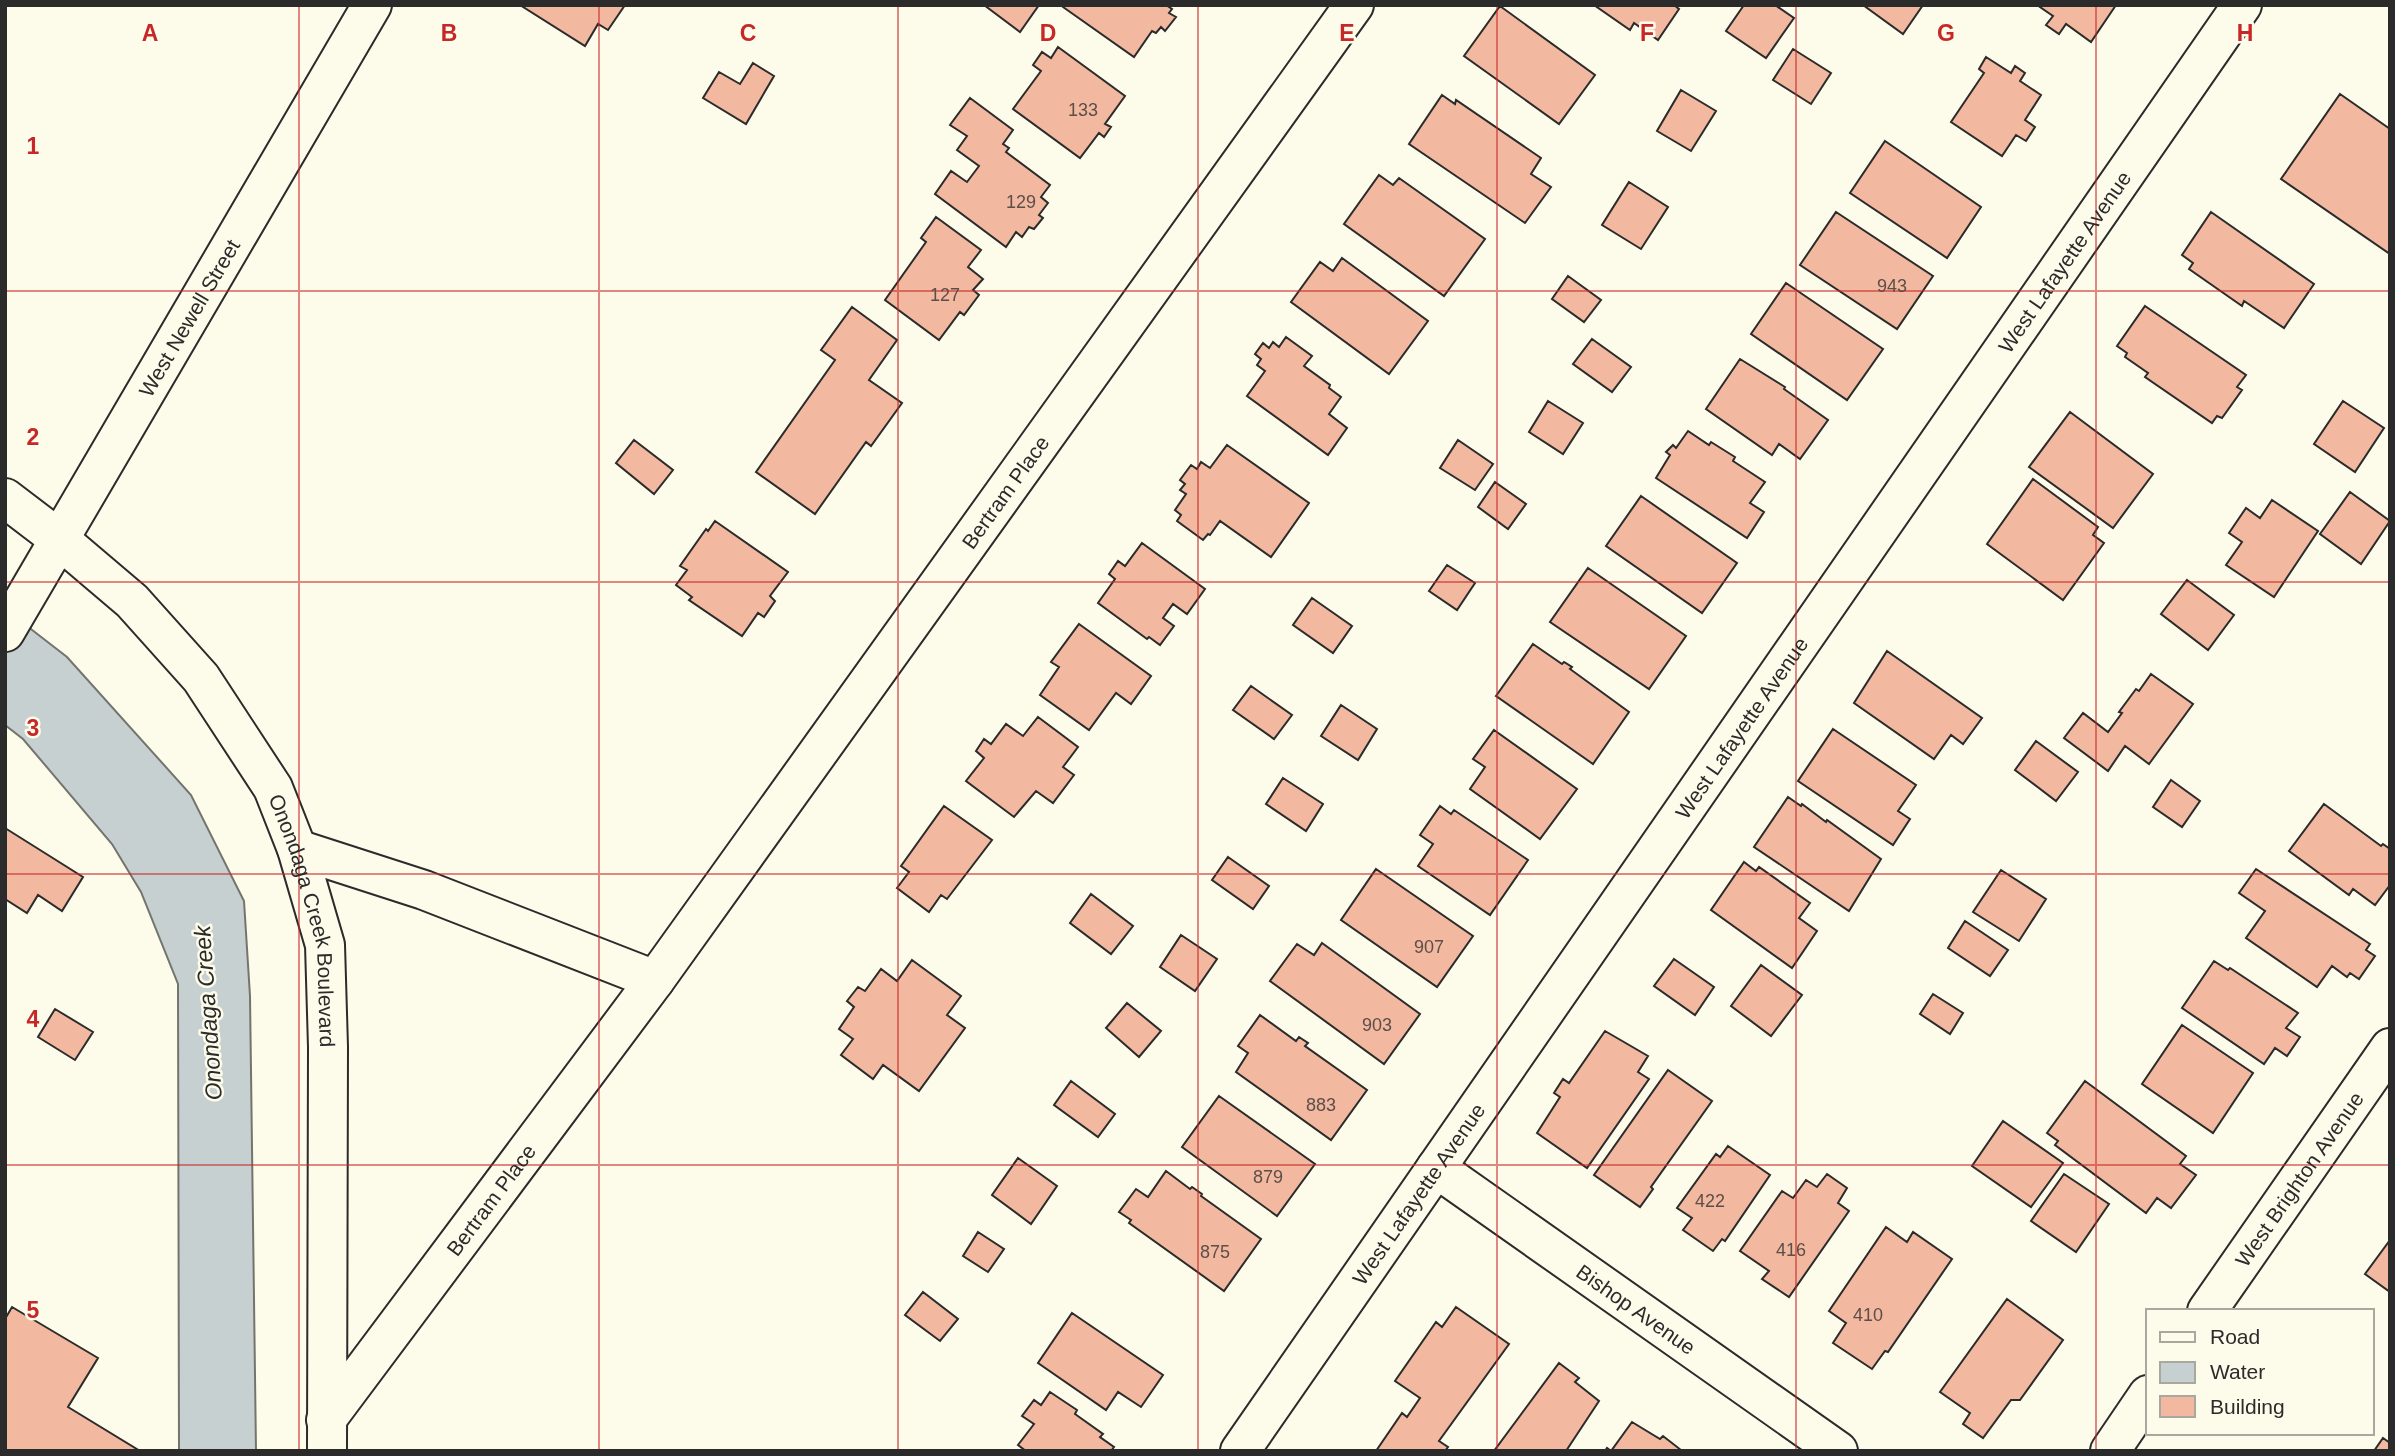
<svg xmlns="http://www.w3.org/2000/svg" width="2395" height="1456" viewBox="0 0 2395 1456" font-family="Helvetica,sans-serif">
<rect width="100%" height="100%" fill="#fdfbea"/>
<path fill="#c7d0d0" stroke="#74746e" stroke-width="2" d="M 5,609 L 67,657 L 191,795 L 244,901 L 250,996 L 256,1451 L 179,1451 L 178,984 L 141,892 L 112,844 L 23,739 L 5,725 Z"/>
<path fill="#f2b8a0" stroke="#2b2b2b" stroke-width="2" d="M 520,5 L 625,5 L 608,30 L 598,24 L 585,46 Z
M 984,5 L 1039,5 L 1020,32 Z
M 1064,5 L 1166,5 L 1172,9 L 1169,13 L 1176,17 L 1165,31 L 1161,27 L 1156,33 L 1152,31 L 1134,57 L 1063,7 Z
M 1594,5 L 1674,5 L 1679,9 L 1658,40 L 1634,23 L 1630,30 Z
M 1744,5 L 1775,5 L 1794,18 L 1766,58 L 1726,31 Z
M 1863,5 L 1923,5 L 1903,34 Z
M 2037,5 L 2116,5 L 2091,42 L 2066,24 L 2059,34 L 2046,25 L 2053,16 Z
M 1500,6 L 1595,75 L 1559,124 L 1464,56 Z
M 1058,47 L 1125,96 L 1105,124 L 1111,127 L 1104,137 L 1099,133 L 1080,158 L 1013,109 L 1041,71 L 1033,65 L 1042,52 L 1051,58 Z
M 1793,49 L 1831,73 L 1811,104 L 1773,80 Z
M 1986,57 L 2011,73 L 2015,66 L 2025,73 L 2020,81 L 2041,95 L 2025,120 L 2035,127 L 2026,141 L 2016,135 L 2002,156 L 1951,122 L 1984,73 L 1979,69 Z
M 753,63 L 774,76 L 746,124 L 703,98 L 719,72 L 740,84 Z
M 1681,90 L 1716,111 L 1691,151 L 1657,131 Z
M 2340,94 L 2390,129 L 2390,254 L 2281,179 Z
M 1442,95 L 1455,104 L 1456,100 L 1541,158 L 1531,174 L 1551,187 L 1525,223 L 1409,144 Z
M 970,98 L 1013,130 L 1003,144 L 1009,148 L 1006,152 L 1050,185 L 1041,197 L 1048,203 L 1039,215 L 1043,218 L 1034,229 L 1029,227 L 1022,237 L 1016,232 L 1006,247 L 935,194 L 951,171 L 967,182 L 979,166 L 957,150 L 967,136 L 950,125 Z
M 1885,141 L 1981,207 L 1947,258 L 1850,193 Z
M 1379,175 L 1393,185 L 1399,178 L 1485,239 L 1444,296 L 1344,224 Z
M 1629,182 L 1668,207 L 1641,249 L 1602,225 Z
M 1836,212 L 1933,276 L 1897,329 L 1800,265 Z
M 2211,212 L 2314,284 L 2284,328 L 2244,301 L 2242,306 L 2189,269 L 2193,263 L 2182,255 Z
M 936,217 L 981,250 L 968,267 L 983,279 L 973,290 L 979,295 L 964,315 L 960,312 L 939,340 L 885,300 L 926,242 L 921,238 Z
M 1342,258 L 1428,321 L 1389,374 L 1291,302 L 1320,262 L 1333,271 Z
M 1568,276 L 1601,300 L 1584,322 L 1552,299 Z
M 1786,283 L 1883,349 L 1847,400 L 1751,334 Z
M 2145,306 L 2246,375 L 2237,387 L 2242,390 L 2222,418 L 2217,416 L 2212,423 L 2145,377 L 2148,373 L 2125,357 L 2127,353 L 2117,346 Z
M 852,307 L 897,340 L 869,380 L 902,403 L 871,446 L 866,442 L 815,514 L 756,472 L 835,360 L 821,350 Z
M 1286,337 L 1312,356 L 1304,366 L 1330,385 L 1329,388 L 1341,397 L 1329,414 L 1347,428 L 1328,455 L 1247,396 L 1265,371 L 1257,365 L 1261,359 L 1255,354 L 1263,343 L 1269,348 L 1273,342 L 1279,347 Z
M 1592,339 L 1631,367 L 1612,392 L 1573,364 Z
M 1740,359 L 1785,387 L 1784,389 L 1828,420 L 1800,459 L 1779,444 L 1772,455 L 1706,409 Z
M 1548,401 L 1583,423 L 1563,454 L 1529,432 Z
M 2343,401 L 2384,428 L 2355,472 L 2314,444 Z
M 2070,412 L 2153,474 L 2113,528 L 2029,467 Z
M 1688,431 L 1709,445 L 1711,442 L 1735,457 L 1733,461 L 1765,482 L 1750,503 L 1764,512 L 1747,538 L 1656,478 L 1670,455 L 1666,452 L 1673,445 L 1676,448 Z
M 634,440 L 673,470 L 654,494 L 616,463 Z
M 1458,440 L 1493,464 L 1475,490 L 1440,468 Z
M 1227,445 L 1309,503 L 1271,557 L 1220,521 L 1210,535 L 1208,534 L 1203,540 L 1177,521 L 1181,515 L 1175,510 L 1186,494 L 1180,490 L 1185,484 L 1180,480 L 1191,465 L 1197,469 L 1201,462 L 1210,468 Z
M 2033,479 L 2098,527 L 2093,535 L 2104,543 L 2063,600 L 1987,544 Z
M 1495,482 L 1526,504 L 1508,529 L 1478,507 Z
M 2350,492 L 2390,521 L 2361,564 L 2320,534 Z
M 1641,496 L 1737,563 L 1702,613 L 1606,546 Z
M 2272,500 L 2318,531 L 2274,597 L 2226,565 L 2242,542 L 2229,533 L 2246,508 L 2260,518 Z
M 715,521 L 788,572 L 770,596 L 775,601 L 764,617 L 758,613 L 742,636 L 689,600 L 692,597 L 676,585 L 687,570 L 680,566 L 706,529 L 708,531 Z
M 1142,543 L 1205,589 L 1187,614 L 1173,604 L 1163,618 L 1174,626 L 1160,645 L 1149,637 L 1147,639 L 1098,603 L 1115,579 L 1109,574 L 1118,561 L 1125,566 Z
M 1447,565 L 1475,583 L 1457,610 L 1429,591 Z
M 1588,568 L 1686,636 L 1649,689 L 1550,622 Z
M 2187,580 L 2234,615 L 2208,650 L 2161,614 Z
M 1312,598 L 1352,626 L 1333,653 L 1293,625 Z
M 1079,624 L 1151,676 L 1131,704 L 1116,693 L 1089,730 L 1040,695 L 1059,667 L 1051,662 Z
M 1533,644 L 1562,664 L 1564,662 L 1572,667 L 1570,669 L 1629,712 L 1593,764 L 1496,696 Z
M 1887,651 L 1982,718 L 1963,744 L 1951,735 L 1934,759 L 1854,703 Z
M 2151,674 L 2193,704 L 2149,764 L 2125,746 L 2108,771 L 2064,738 L 2083,713 L 2108,732 L 2122,713 L 2119,712 L 2136,689 L 2139,691 Z
M 1251,686 L 1292,715 L 1274,739 L 1233,710 Z
M 1341,705 L 1377,729 L 1358,760 L 1321,736 Z
M 1038,717 L 1078,747 L 1063,767 L 1074,775 L 1053,803 L 1036,791 L 1014,817 L 966,781 L 984,758 L 976,751 L 984,739 L 991,744 L 1006,724 L 1023,736 Z
M 1833,729 L 1916,785 L 1898,811 L 1910,819 L 1893,845 L 1798,781 Z
M 1494,730 L 1577,789 L 1540,839 L 1470,789 L 1485,767 L 1473,759 Z
M 2036,741 L 2078,772 L 2056,801 L 2015,770 Z
M 1283,778 L 1323,804 L 1306,831 L 1266,804 Z
M 2171,780 L 2200,801 L 2182,827 L 2153,807 Z
M 1788,797 L 1801,806 L 1802,804 L 1826,822 L 1827,820 L 1881,859 L 1849,911 L 1754,847 Z
M 2324,804 L 2381,846 L 2383,844 L 2390,849 L 2390,885 L 2375,905 L 2353,889 L 2349,895 L 2289,851 Z
M 944,806 L 992,840 L 947,899 L 941,895 L 929,912 L 897,888 L 909,872 L 901,866 Z
M 1440,806 L 1451,814 L 1454,810 L 1528,860 L 1490,915 L 1418,866 L 1433,844 L 1420,835 Z
M 5,828 L 83,877 L 62,911 L 38,895 L 27,913 L 5,899 Z
M 1228,857 L 1269,886 L 1253,909 L 1212,880 Z
M 1744,862 L 1756,871 L 1759,867 L 1810,903 L 1799,918 L 1817,931 L 1792,968 L 1711,910 Z
M 1376,869 L 1473,936 L 1437,987 L 1341,920 Z
M 2256,869 L 2370,944 L 2366,950 L 2375,956 L 2359,979 L 2350,973 L 2347,977 L 2332,966 L 2317,987 L 2246,938 L 2265,911 L 2239,893 Z
M 2001,870 L 2046,899 L 2019,941 L 1973,912 Z
M 1091,894 L 1133,926 L 1111,954 L 1070,923 Z
M 1965,921 L 2008,950 L 1990,976 L 1948,948 Z
M 1181,935 L 1217,959 L 1195,991 L 1160,967 Z
M 1322,943 L 1420,1014 L 1384,1064 L 1270,981 L 1297,944 L 1314,955 Z
M 1674,959 L 1714,987 L 1695,1015 L 1654,986 Z
M 912,960 L 961,996 L 947,1015 L 965,1028 L 919,1091 L 883,1065 L 873,1079 L 841,1055 L 853,1039 L 839,1029 L 854,1007 L 847,1001 L 858,987 L 865,991 L 881,969 L 897,981 Z
M 2214,961 L 2228,970 L 2230,968 L 2298,1013 L 2286,1028 L 2300,1037 L 2287,1056 L 2275,1048 L 2264,1064 L 2182,1008 Z
M 1761,965 L 1802,995 L 1771,1036 L 1731,1006 Z
M 1933,994 L 1963,1013 L 1950,1034 L 1920,1014 Z
M 1127,1003 L 1161,1031 L 1139,1057 L 1106,1028 Z
M 55,1009 L 93,1032 L 75,1060 L 38,1037 Z
M 1260,1015 L 1296,1041 L 1299,1037 L 1308,1043 L 1305,1046 L 1367,1090 L 1331,1140 L 1236,1072 L 1248,1053 L 1238,1046 Z
M 2182,1025 L 2253,1073 L 2213,1133 L 2142,1084 Z
M 1605,1031 L 1648,1056 L 1638,1072 L 1649,1079 L 1587,1168 L 1537,1133 L 1560,1097 L 1554,1093 L 1563,1079 L 1569,1083 Z
M 1668,1070 L 1712,1101 L 1651,1187 L 1653,1189 L 1640,1207 L 1594,1175 Z
M 1071,1081 L 1115,1114 L 1098,1137 L 1054,1105 Z
M 2085,1081 L 2186,1156 L 2180,1164 L 2196,1175 L 2171,1208 L 2157,1198 L 2146,1213 L 2055,1145 L 2058,1141 L 2047,1133 Z
M 1219,1096 L 1315,1164 L 1277,1216 L 1182,1147 Z
M 2003,1121 L 2063,1163 L 2031,1207 L 1972,1166 Z
M 1728,1146 L 1770,1175 L 1725,1241 L 1722,1239 L 1713,1251 L 1683,1230 L 1692,1218 L 1677,1208 L 1716,1154 L 1720,1157 Z
M 1018,1158 L 1057,1186 L 1031,1224 L 992,1195 Z
M 1166,1171 L 1190,1189 L 1192,1187 L 1202,1194 L 1201,1196 L 1261,1239 L 1224,1291 L 1129,1223 L 1131,1220 L 1119,1212 L 1136,1189 L 1148,1197 Z
M 1827,1174 L 1847,1188 L 1838,1203 L 1849,1211 L 1789,1297 L 1762,1279 L 1769,1271 L 1740,1251 L 1782,1191 L 1793,1198 L 1806,1180 L 1817,1187 Z
M 2064,1174 L 2109,1204 L 2076,1252 L 2031,1221 Z
M 1886,1227 L 1907,1242 L 1913,1232 L 1952,1259 L 1888,1352 L 1885,1351 L 1872,1369 L 1833,1343 L 1846,1323 L 1829,1311 Z
M 978,1232 L 1004,1249 L 988,1272 L 963,1256 Z
M 2390,1240 L 2390,1292 L 2365,1274 Z
M 923,1292 L 958,1319 L 940,1341 L 905,1315 Z
M 2007,1299 L 2063,1340 L 2020,1400 L 2011,1400 L 1983,1438 L 1963,1424 L 1970,1413 L 1940,1392 Z
M 12,1307 L 98,1358 L 68,1407 L 140,1451 L 5,1451 L 5,1319 Z
M 1456,1307 L 1509,1344 L 1439,1441 L 1448,1447 L 1445,1451 L 1376,1451 L 1402,1413 L 1407,1417 L 1420,1398 L 1395,1381 L 1436,1322 L 1442,1327 Z
M 1072,1313 L 1163,1375 L 1141,1407 L 1118,1392 L 1106,1410 L 1038,1363 Z
M 1559,1363 L 1579,1378 L 1575,1382 L 1599,1401 L 1566,1451 L 1494,1451 Z
M 1050,1392 L 1077,1410 L 1075,1414 L 1103,1434 L 1100,1437 L 1114,1447 L 1111,1451 L 1026,1451 L 1018,1445 L 1034,1424 L 1022,1416 L 1034,1400 L 1041,1405 Z
M 1632,1422 L 1660,1439 L 1663,1436 L 1681,1450 L 1680,1451 L 1605,1451 L 1607,1448 L 1611,1451 Z
M 2383,1438 L 2390,1443 L 2390,1451 L 2374,1451 Z"/>
<g fill="none" stroke-linecap="round" stroke-linejoin="round">
<defs>
<g id="street">
<path id="s1" d="M 5,498 L 59,539 L 132,601 L 201,678 L 273,788 L 297,849 L 325,945 L 328,1047 L 327,1451"/>
<path id="s2" d="M 5,632 L 372,5"/>
<path d="M 297,849 L 424,890 L 655,980"/>
<path id="s3" d="M 1436,1168 L 1838,1451"/>
<path id="s4" d="M 326,1420 L 655,980 L 1354,5"/>
<path id="s5" d="M 1240,1451 L 2242,5"/>
</g>
<g id="secondary">
<path id="s6" d="M 2207,1311 L 2390,1048"/>
<path d="M 2110,1451 L 2148,1395"/>
</g>
</defs>
<use href="#street" stroke="#2b2b2b" stroke-width="42"/>
<use href="#secondary" stroke="#2b2b2b" stroke-width="42"/>
<use href="#street" stroke="#fdfbea" stroke-width="38"/>
<use href="#secondary" stroke="#fdfbea" stroke-width="38"/>
</g>
<path fill="none" stroke="#c62828" stroke-width="2" stroke-opacity="0.55" d="M 299,5 L 299,1451M 599,5 L 599,1451M 898,5 L 898,1451M 1198,5 L 1198,1451M 1497,5 L 1497,1451M 1796,5 L 1796,1451M 2096,5 L 2096,1451M 5,291 L 2390,291M 5,582 L 2390,582M 5,874 L 2390,874M 5,1165 L 2390,1165"/>
<g text-anchor="middle" dominant-baseline="central" stroke-width="5" stroke-linejoin="round" paint-order="stroke">
<g font-size="18" fill="#5d4e48">
<text x="1083" y="110">133</text>
<text x="1021" y="202">129</text>
<text x="1892" y="286">943</text>
<text x="945" y="295">127</text>
<text x="1429" y="947">907</text>
<text x="1377" y="1025">903</text>
<text x="1321" y="1105">883</text>
<text x="1268" y="1177">879</text>
<text x="1710" y="1201">422</text>
<text x="1791" y="1250">416</text>
<text x="1215" y="1252">875</text>
<text x="1868" y="1315">410</text>
</g>
<g font-size="21" fill="#2b2b2b" stroke="#fdfbea">
<text stroke="none"><textPath href="#s5" startOffset="1447">West Lafayette Avenue</textPath></text>
<text stroke="none"><textPath href="#s2" startOffset="364">West Newell Street</textPath></text>
<text stroke="none"><textPath href="#s4" startOffset="1150">Bertram Place</textPath></text>
<text stroke="none"><textPath href="#s5" startOffset="880">West Lafayette Avenue</textPath></text>
<text stroke="none"><textPath href="#s1" startOffset="536">Onondaga Creek Boulevard</textPath></text>
<text stroke="none"><textPath href="#s6" startOffset="161">West Brighton Avenue</textPath></text>
<text stroke="none"><textPath href="#s5" startOffset="313">West Lafayette Avenue</textPath></text>
<text stroke="none"><textPath href="#s4" startOffset="275">Bertram Place</textPath></text>
<text stroke="none"><textPath href="#s3" startOffset="245">Bishop Avenue</textPath></text>
</g>
<g font-size="23" font-style="italic" fill="#2b2b2b" stroke="#fdfbea">
<text transform="translate(208 1013) rotate(-94)">Onondaga Creek</text>
</g>
</g>
<g font-size="23" text-anchor="middle" font-weight="bold" fill="#c62828" stroke="#fdfbea" stroke-width="5" stroke-linejoin="round" paint-order="stroke">
<text x="150" y="41">A</text>
<text x="449" y="41">B</text>
<text x="748" y="41">C</text>
<text x="1048" y="41">D</text>
<text x="1347" y="41">E</text>
<text x="1647" y="41">F</text>
<text x="1946" y="41">G</text>
<text x="2245" y="41">H</text>
<text x="33" y="154">1</text>
<text x="33" y="445">2</text>
<text x="33" y="736">3</text>
<text x="33" y="1027">4</text>
<text x="33" y="1318">5</text>
</g>
<rect width="2395" height="1456" fill="none" stroke="#2b2b2b" stroke-width="14"/>
<rect x="2146" y="1309" width="228" height="126" fill="#fdfbea" stroke="#a9a89e" stroke-width="2"/>
<rect x="2160" y="1332" width="35" height="10" fill="#fdfbea" stroke="#a9a89e" stroke-width="2"/>
<text x="2210" y="1344" font-size="21" fill="#2b2b2b">Road</text>
<rect x="2160" y="1362" width="35" height="21" fill="#c7d0d0" stroke="#a9a89e" stroke-width="2"/>
<text x="2210" y="1379" font-size="21" fill="#2b2b2b">Water</text>
<rect x="2160" y="1396" width="35" height="21" fill="#f2b8a0" stroke="#a9a89e" stroke-width="2"/>
<text x="2210" y="1414" font-size="21" fill="#2b2b2b">Building</text>
</svg>
